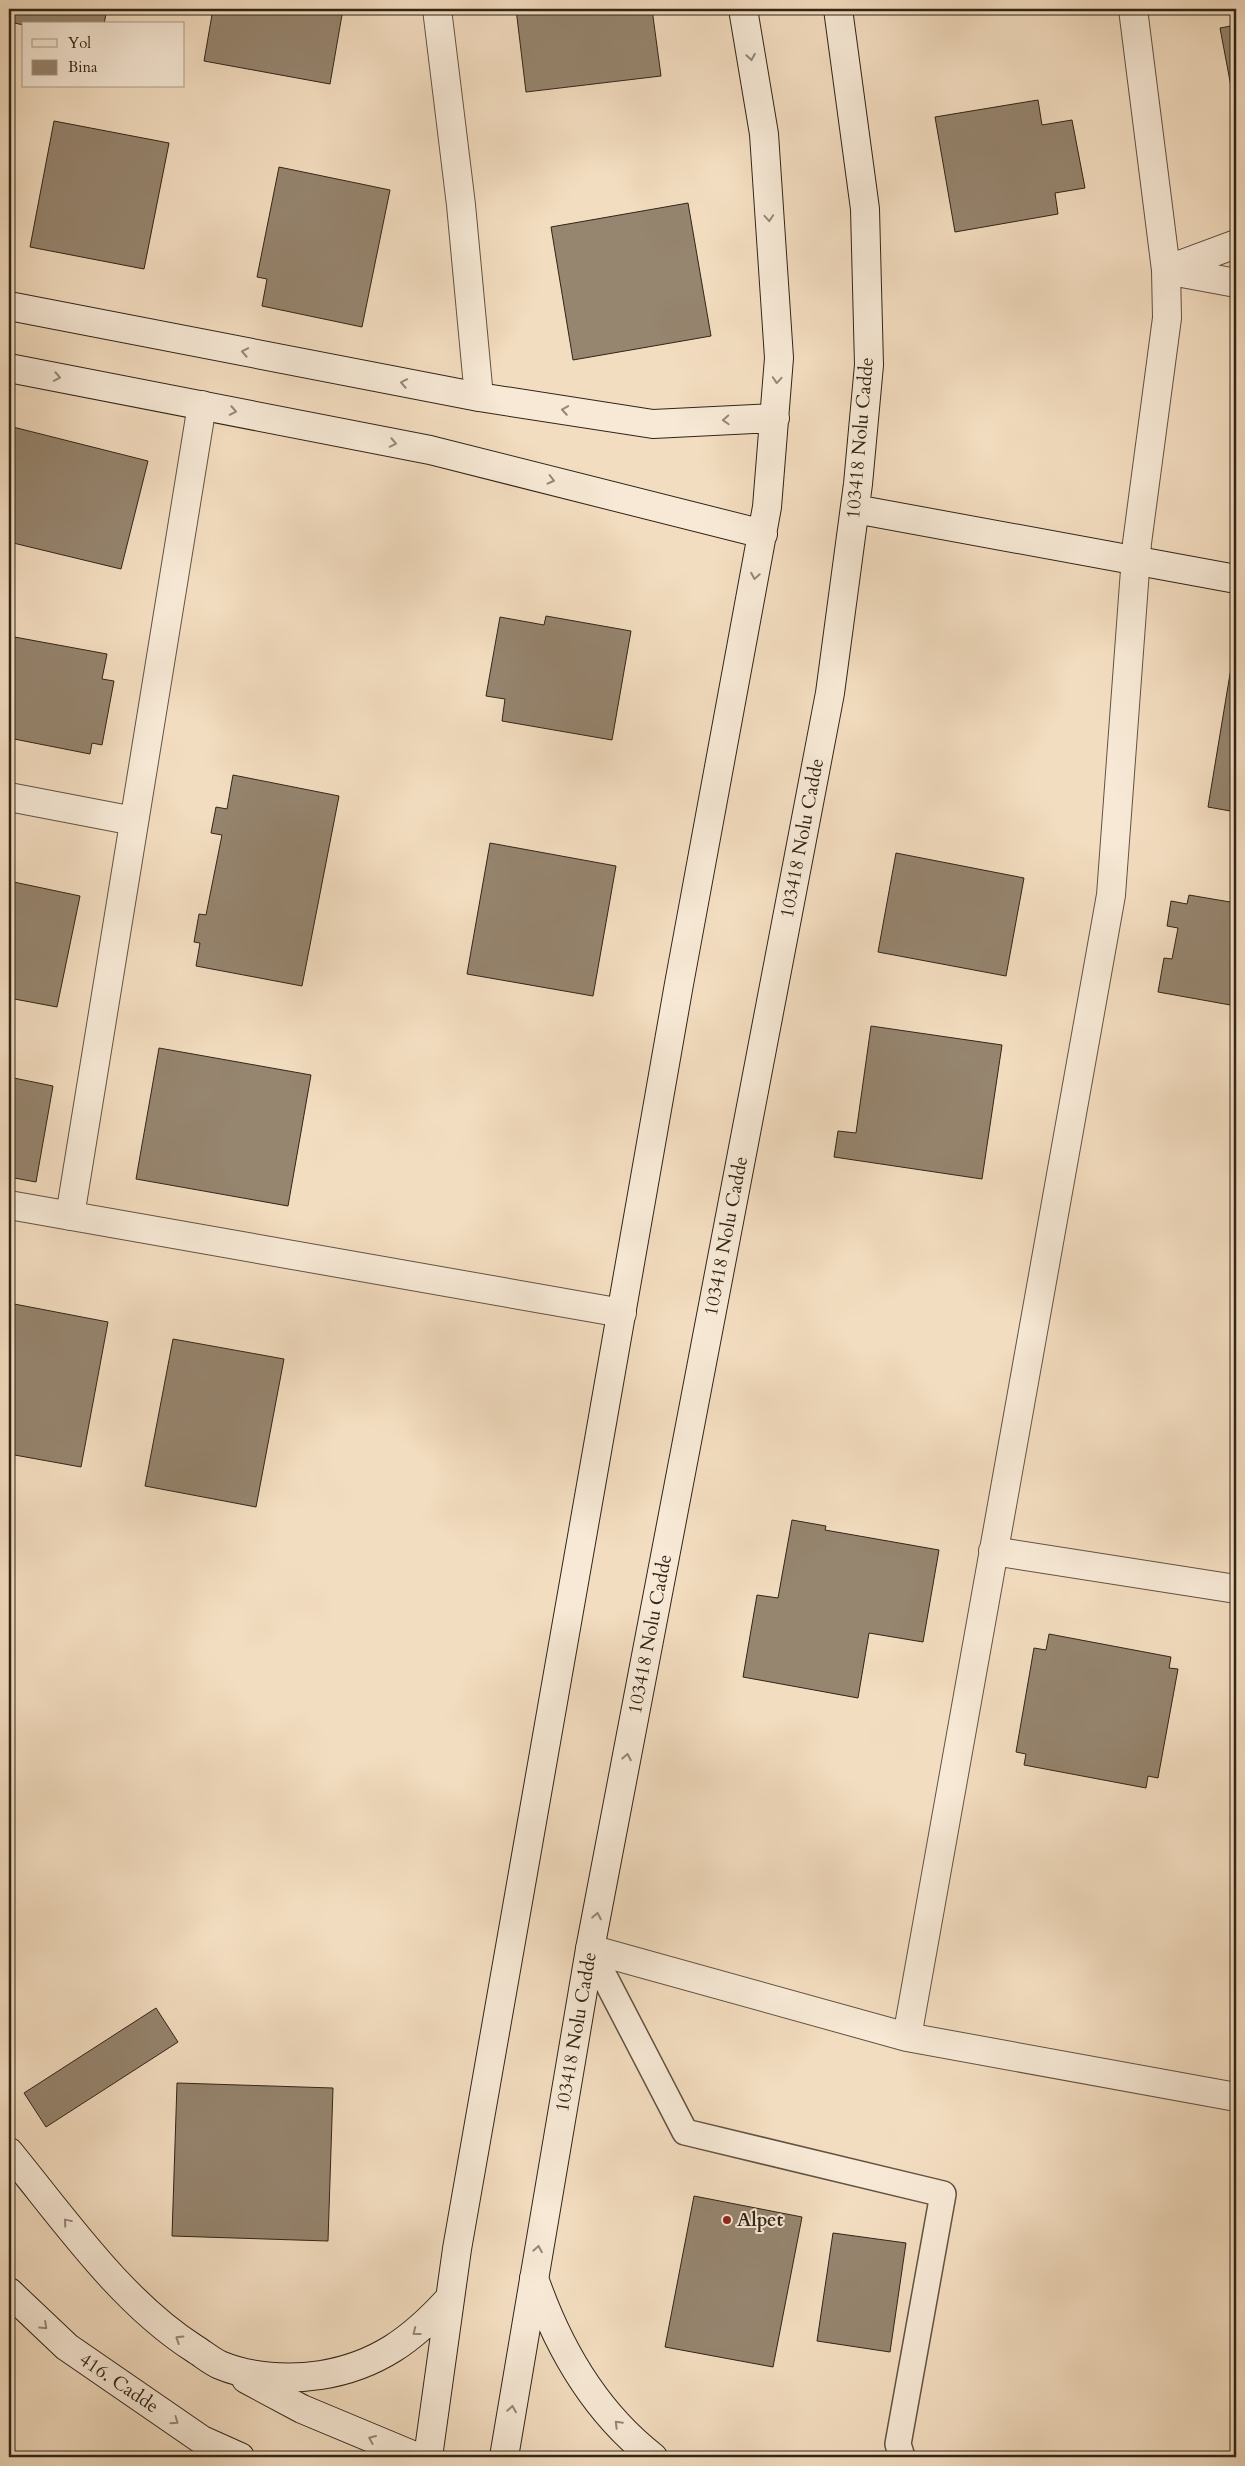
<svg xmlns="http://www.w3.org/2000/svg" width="1245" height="2466" viewBox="0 0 1245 2466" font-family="Cardo,serif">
<rect width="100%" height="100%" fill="#f3ddc0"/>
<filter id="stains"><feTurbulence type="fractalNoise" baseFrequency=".004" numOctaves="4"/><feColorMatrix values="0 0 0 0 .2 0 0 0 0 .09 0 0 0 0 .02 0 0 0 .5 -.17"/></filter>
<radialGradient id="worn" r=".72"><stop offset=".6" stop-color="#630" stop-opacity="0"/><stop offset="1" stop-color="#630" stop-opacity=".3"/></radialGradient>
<path fill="#96856f" stroke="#312517" d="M 9,9 L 107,9 L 104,24 L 24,25 L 9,22 Z
M 213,9 L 343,9 L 330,84 L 204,61 Z
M 516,9 L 652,9 L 661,76 L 526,92 Z
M 1236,25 L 1236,113 L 1220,28 Z
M 1038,100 L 1042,125 L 1072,120 L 1085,188 L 1055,193 L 1058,214 L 955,232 L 935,117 Z
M 54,121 L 169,143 L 144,269 L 30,247 Z
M 279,167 L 390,190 L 362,327 L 262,306 L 267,279 L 257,277 Z
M 688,203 L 711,336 L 573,360 L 551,227 Z
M 9,426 L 148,461 L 121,569 L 9,542 Z
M 546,616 L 631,631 L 612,740 L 502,721 L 505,699 L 486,696 L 500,617 L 544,625 Z
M 9,636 L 107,654 L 102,679 L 114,681 L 102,745 L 92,743 L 90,754 L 9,738 Z
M 1231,668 L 1236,669 L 1236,812 L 1208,807 Z
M 233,775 L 339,796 L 302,986 L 196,966 L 200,943 L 194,942 L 199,914 L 206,915 L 222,835 L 211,833 L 216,807 L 227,809 Z
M 490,843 L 616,866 L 593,996 L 467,974 Z
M 896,853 L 1024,878 L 1006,976 L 878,952 Z
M 9,881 L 80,896 L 57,1007 L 9,998 Z
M 1189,895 L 1236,903 L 1236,1006 L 1158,992 L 1164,958 L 1172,959 L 1178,928 L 1167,926 L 1171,901 L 1187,904 Z
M 871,1026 L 1002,1045 L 982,1179 L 834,1157 L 838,1131 L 856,1133 Z
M 159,1048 L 311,1075 L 288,1206 L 136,1179 Z
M 9,1077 L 53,1086 L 36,1182 L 9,1177 Z
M 9,1303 L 108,1322 L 81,1467 L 9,1454 Z
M 173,1339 L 284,1359 L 256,1507 L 145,1486 Z
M 792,1520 L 826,1526 L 825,1530 L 939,1550 L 923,1642 L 869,1633 L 858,1698 L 743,1677 L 757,1595 L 778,1598 Z
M 1049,1634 L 1171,1657 L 1169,1668 L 1178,1669 L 1158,1778 L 1148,1776 L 1146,1788 L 1024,1765 L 1026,1754 L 1016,1752 L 1034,1648 L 1046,1650 Z
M 156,2008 L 178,2042 L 46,2127 L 24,2093 Z
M 177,2083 L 333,2088 L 328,2241 L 172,2236 Z
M 694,2196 L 802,2217 L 773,2367 L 665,2347 Z
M 833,2233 L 906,2243 L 890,2352 L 817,2341 Z"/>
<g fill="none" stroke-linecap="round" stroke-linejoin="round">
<defs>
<path id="lane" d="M 590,1949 L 685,2132 L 943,2194 L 898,2444 L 902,2457"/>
<path id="street" d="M 437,9 L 461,205 L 479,397
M 1166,270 L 1236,244
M 1166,270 L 1236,283
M 9,797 L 134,821
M 9,1205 L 622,1313
M 70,1216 L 202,405
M 993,1551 L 1236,1589
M 590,1949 L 907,2037 L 1236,2097
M 907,2037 L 1111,895 L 1137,543 L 1167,318 L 1166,270 L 1133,9"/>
<path id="secondary" d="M 9,306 L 479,397 L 653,424 L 775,418
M 9,368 L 430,450 L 763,534
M 855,509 L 1236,579
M 9,2152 C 64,2219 121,2302 195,2349 C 203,2354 211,2361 220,2365 C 251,2378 289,2380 321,2375 C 377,2366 413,2339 450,2298
M 534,2278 C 558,2348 594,2411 653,2457
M 9,2292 L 67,2347 L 202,2440 L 240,2457
M 246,2379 L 302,2409 L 417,2457
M 428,2457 L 457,2249 L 679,984 L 767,507 L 779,358 L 764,134 L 743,9
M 504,2457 L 590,1949 L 830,693 L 858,484 L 869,365 L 865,209 L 838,9"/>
</defs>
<use href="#lane" stroke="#625341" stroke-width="28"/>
<use href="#street" stroke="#625341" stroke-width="30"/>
<use href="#secondary" stroke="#312517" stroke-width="30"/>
<use href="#lane" stroke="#f7e9d6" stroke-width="25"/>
<use href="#street" stroke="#f7e9d6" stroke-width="28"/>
<use href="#secondary" stroke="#f7e9d6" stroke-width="28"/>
</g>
<defs><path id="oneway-chevron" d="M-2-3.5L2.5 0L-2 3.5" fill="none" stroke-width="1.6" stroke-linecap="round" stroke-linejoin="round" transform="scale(1.25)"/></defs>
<g stroke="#948776">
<use href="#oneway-chevron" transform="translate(751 57) rotate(81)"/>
<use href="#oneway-chevron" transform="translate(769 218) rotate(86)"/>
<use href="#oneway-chevron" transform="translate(245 352) rotate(-169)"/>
<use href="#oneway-chevron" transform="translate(57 377) rotate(11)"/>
<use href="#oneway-chevron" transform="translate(777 380) rotate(94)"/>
<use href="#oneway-chevron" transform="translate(404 383) rotate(-169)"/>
<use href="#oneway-chevron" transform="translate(565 410) rotate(-171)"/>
<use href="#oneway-chevron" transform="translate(233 411) rotate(11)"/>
<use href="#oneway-chevron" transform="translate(726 420) rotate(177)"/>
<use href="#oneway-chevron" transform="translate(393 443) rotate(11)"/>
<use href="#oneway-chevron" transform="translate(551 480) rotate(14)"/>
<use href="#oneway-chevron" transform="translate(755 576) rotate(100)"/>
<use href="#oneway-chevron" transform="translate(627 1757) rotate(-79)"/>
<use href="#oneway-chevron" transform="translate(597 1916) rotate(-79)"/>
<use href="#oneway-chevron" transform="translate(67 2222) rotate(-130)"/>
<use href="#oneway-chevron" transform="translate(538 2249) rotate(-80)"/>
<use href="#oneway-chevron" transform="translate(44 2326) rotate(43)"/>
<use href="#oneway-chevron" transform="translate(416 2332) rotate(142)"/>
<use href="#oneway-chevron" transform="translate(179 2339) rotate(-148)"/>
<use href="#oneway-chevron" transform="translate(512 2409) rotate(-81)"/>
<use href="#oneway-chevron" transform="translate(175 2421) rotate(35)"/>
<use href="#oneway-chevron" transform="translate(618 2424) rotate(-135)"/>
<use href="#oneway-chevron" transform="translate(372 2439) rotate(-157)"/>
</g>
<circle fill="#8f2418" stroke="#f7e9d6" stroke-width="2" cx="727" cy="2220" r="5"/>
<g text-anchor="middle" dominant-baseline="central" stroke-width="4" stroke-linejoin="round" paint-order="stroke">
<g font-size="19" fill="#312517" stroke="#f7e9d6">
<text transform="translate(860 438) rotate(-85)">103418 Nolu Cadde</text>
<text transform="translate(802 838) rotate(-79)">103418 Nolu Cadde</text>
<text transform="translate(726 1236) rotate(-79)">103418 Nolu Cadde</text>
<text transform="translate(650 1634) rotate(-79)">103418 Nolu Cadde</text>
<text transform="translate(576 2032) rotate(-80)">103418 Nolu Cadde</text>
<text transform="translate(119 2383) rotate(34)">416. Cadde</text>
</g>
<g font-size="19" font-weight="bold" fill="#312517" stroke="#f7e9d6" text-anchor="start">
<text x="737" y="2220">Alpet</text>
</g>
</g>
<rect width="1245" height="2466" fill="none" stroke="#f3ddc0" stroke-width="30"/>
<rect x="10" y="10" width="1225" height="2446" fill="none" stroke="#312517" stroke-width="2.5"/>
<rect x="15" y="15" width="1215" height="2436" fill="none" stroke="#312517"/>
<rect x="22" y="22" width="162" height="65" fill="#f7e9d6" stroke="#a89b8a"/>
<rect x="32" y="39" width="25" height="8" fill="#f7e9d6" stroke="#a89b8a"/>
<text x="68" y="48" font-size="15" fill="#312517">Yol</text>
<rect x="32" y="60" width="25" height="15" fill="#96856f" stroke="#a89b8a"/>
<text x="68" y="72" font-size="15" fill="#312517">Bina</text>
<rect width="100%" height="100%" filter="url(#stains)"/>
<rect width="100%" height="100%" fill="url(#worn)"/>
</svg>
